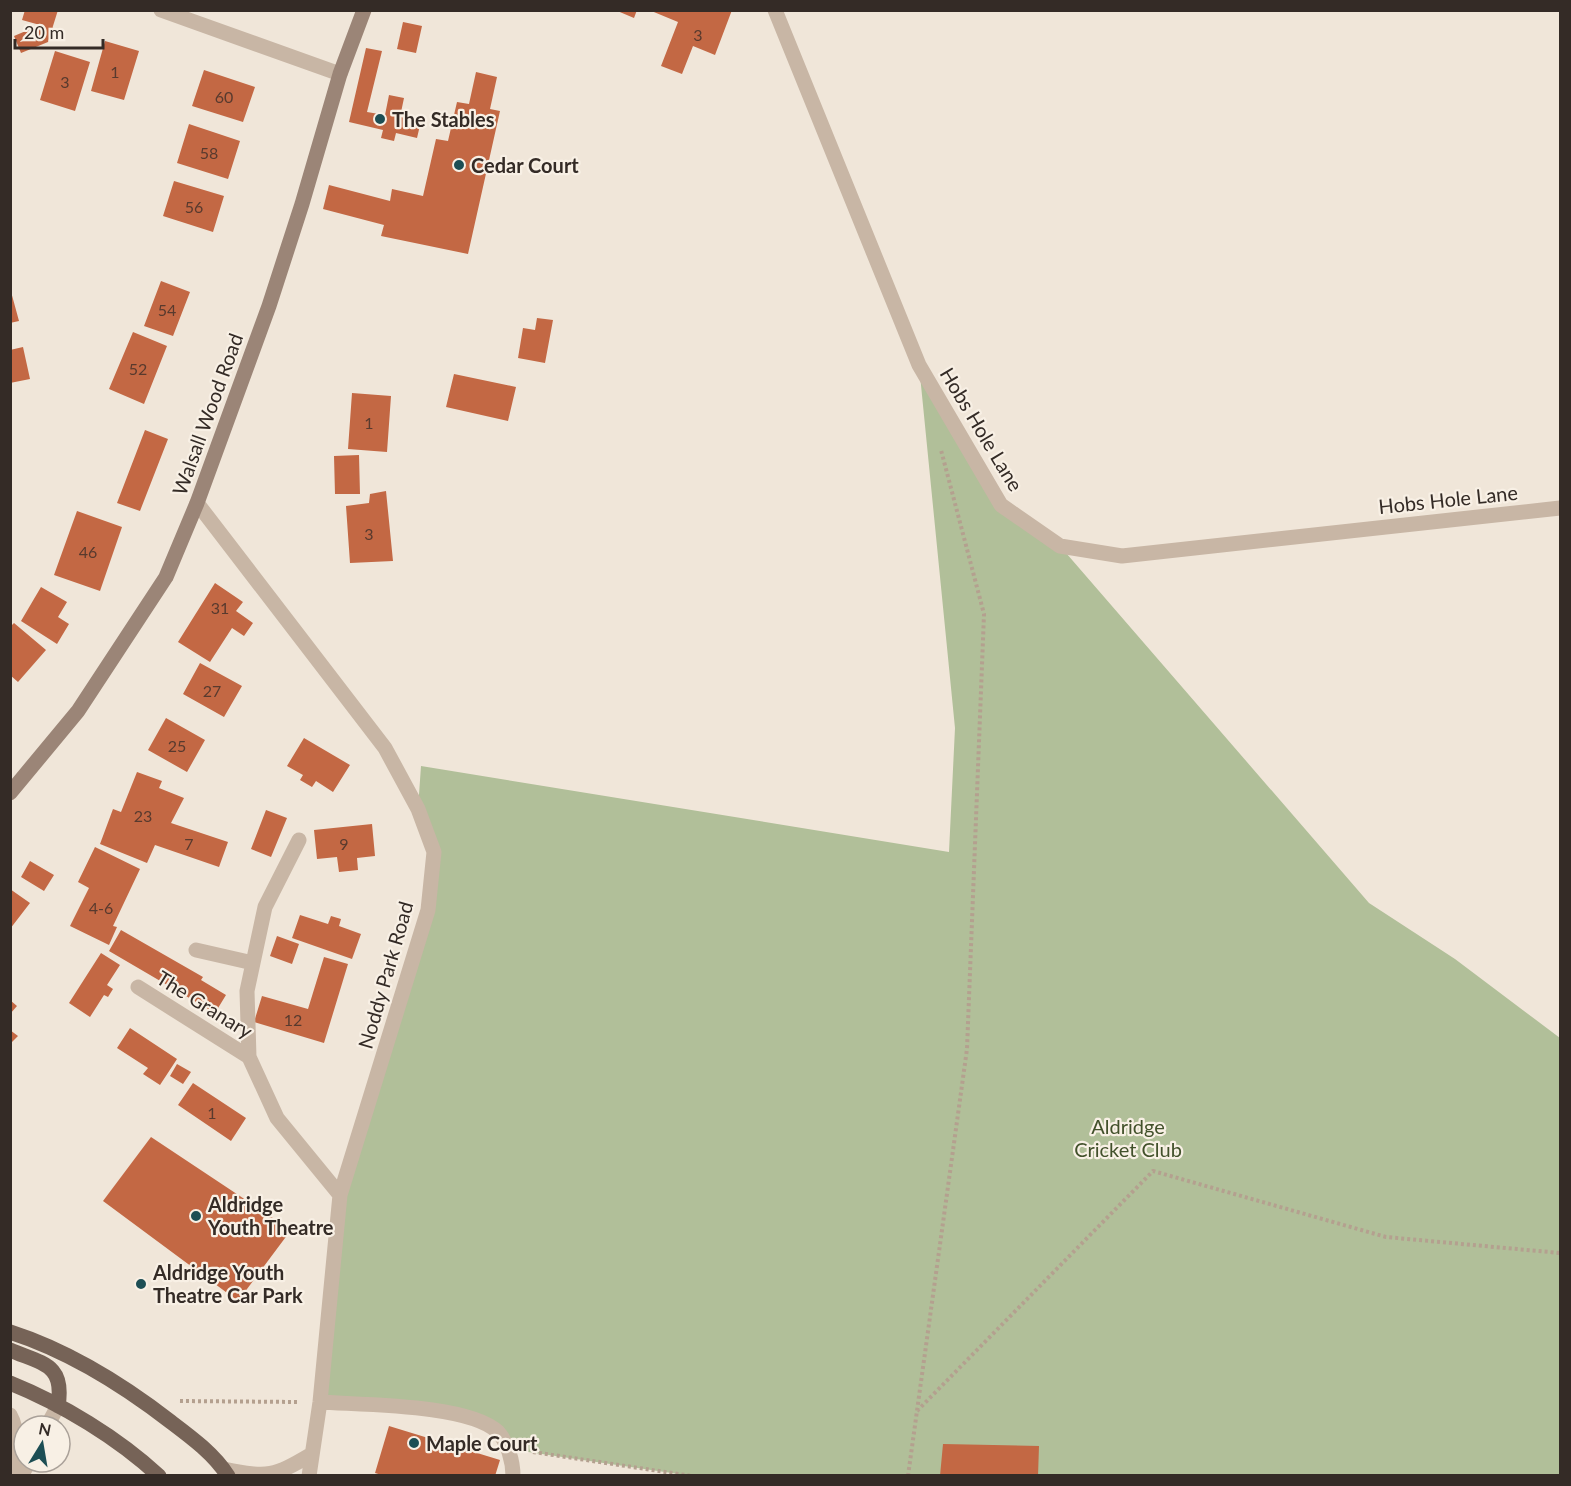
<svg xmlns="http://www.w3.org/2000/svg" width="1571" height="1486" viewBox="0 0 1571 1486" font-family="Lato,sans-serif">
<rect width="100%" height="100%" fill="#f0e6d9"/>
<path fill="#b1bf99" d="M 919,365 L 1001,505 L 1060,546 L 1369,903 L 1455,959 L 1560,1038 L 1560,1475 L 692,1476 L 508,1449 L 476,1420 L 320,1402 L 340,1195 L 428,910 L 434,852 L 418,809 L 421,766 L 949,852 L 955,728 Z"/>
<path fill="#c36844" d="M 25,10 L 58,10 L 48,42 L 21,53 L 14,36 L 40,25 L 22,20 Z
M 615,10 L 637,10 L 634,18 Z
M 649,10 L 732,10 L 715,55 L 693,46 L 682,74 L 661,66 L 678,22 Z
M 403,22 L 422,26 L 416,53 L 397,49 Z
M 105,41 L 139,51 L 124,100 L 91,91 Z
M 366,48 L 382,51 L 367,112 L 385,115 L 389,95 L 404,98 L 400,117 L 421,121 L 417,138 L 396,133 L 394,141 L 381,138 L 383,130 L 349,122 Z
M 55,51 L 90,62 L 75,111 L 40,100 Z
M 204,70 L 255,87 L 243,122 L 192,106 Z
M 476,72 L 497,77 L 490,109 L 500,111 L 468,254 L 381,236 L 384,225 L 323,209 L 329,185 L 390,201 L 392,189 L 423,196 L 436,139 L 448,141 L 457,102 L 469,104 Z
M 189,124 L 240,141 L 228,179 L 177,163 Z
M 174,181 L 224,196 L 213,232 L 163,216 Z
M 161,281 L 190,292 L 173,336 L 144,326 Z
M 10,288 L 19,321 L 10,323 Z
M 537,318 L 553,320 L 545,363 L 518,358 L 523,328 L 535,330 Z
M 133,332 L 167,346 L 144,404 L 109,389 Z
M 23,347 L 30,379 L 10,383 L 10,350 Z
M 454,374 L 516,387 L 508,421 L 446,407 Z
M 352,393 L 391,396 L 387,452 L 348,449 Z
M 145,430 L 168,439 L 140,511 L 117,503 Z
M 359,455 L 360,494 L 335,494 L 334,456 Z
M 386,491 L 393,561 L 350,563 L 346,506 L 369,503 L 370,494 Z
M 77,511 L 122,527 L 100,591 L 54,575 Z
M 215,583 L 243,602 L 236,611 L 253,623 L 244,636 L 232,628 L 210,662 L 178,642 Z
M 41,587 L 67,602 L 58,617 L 69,624 L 57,644 L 21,621 Z
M 14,623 L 46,650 L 18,682 L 10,675 L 10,627 Z
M 200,663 L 242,686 L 224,717 L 183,694 Z
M 166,718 L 205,740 L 187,772 L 148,750 Z
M 304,738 L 350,765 L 333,792 L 316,781 L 312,787 L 300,780 L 303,775 L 287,766 Z
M 137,772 L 162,781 L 159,788 L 184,798 L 171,823 L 228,842 L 219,867 L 155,845 L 147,863 L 100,844 L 113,809 L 121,812 Z
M 266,810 L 287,818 L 271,857 L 251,849 Z
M 372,824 L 375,856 L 357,858 L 358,870 L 339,872 L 337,857 L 317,859 L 314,830 Z
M 95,847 L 140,869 L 113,926 L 117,927 L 109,945 L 70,926 L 89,888 L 78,882 Z
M 30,861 L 54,875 L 44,891 L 21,877 Z
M 10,889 L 30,903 L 10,929 Z
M 300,915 L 328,924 L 331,916 L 341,919 L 339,926 L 361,934 L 352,959 L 292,938 Z
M 121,930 L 203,977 L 201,980 L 226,995 L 215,1013 L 109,951 Z
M 277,936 L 299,944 L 292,964 L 270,956 Z
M 101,953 L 120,965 L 107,985 L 113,989 L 108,997 L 104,995 L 90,1017 L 69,1003 Z
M 324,957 L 348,964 L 324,1043 L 254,1022 L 262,996 L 308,1009 Z
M 10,1000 L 17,1006 L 10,1014 Z
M 130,1028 L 177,1059 L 160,1085 L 143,1074 L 148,1068 L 117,1048 Z
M 10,1030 L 18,1036 L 10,1044 Z
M 177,1064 L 191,1072 L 183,1084 L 170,1076 Z
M 193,1083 L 246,1118 L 231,1141 L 178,1105 Z
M 151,1137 L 291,1230 L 238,1301 L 103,1201 Z
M 389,1426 L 500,1460 L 495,1476 L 385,1476 L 375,1473 Z
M 943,1444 L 1039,1446 L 1038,1476 L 940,1476 Z"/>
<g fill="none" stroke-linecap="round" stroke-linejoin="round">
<path stroke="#b4a08f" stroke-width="4" stroke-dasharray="3 3" stroke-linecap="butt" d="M 180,1401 L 299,1402
M 917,1411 L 1153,1171 L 1386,1237 L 1560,1253
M 533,1452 L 692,1476
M 908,1476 L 967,1049 L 984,614 L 941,450"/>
<path stroke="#c8b6a5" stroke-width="15" d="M 161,10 L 340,74
M 775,10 L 919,365 L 1001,505 L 1060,546 L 1122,556 L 1560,508
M 197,503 L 385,748 L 418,809 L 434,852 L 428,910 L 340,1195 L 320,1402 L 309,1476
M 299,840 L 265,907 L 247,991 L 249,1057 L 277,1118 L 340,1195
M 196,950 L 253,963
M 138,987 L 249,1057
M 320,1402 C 362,1405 469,1404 498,1432 C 508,1443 513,1462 513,1476
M 10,1415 C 20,1433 16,1456 14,1476
M 47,1426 L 58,1406
M 224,1469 C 269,1478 273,1477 312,1454
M 21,1476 L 29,1462"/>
<path stroke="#9b8577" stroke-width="15" d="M 10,793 L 78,711 L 166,577 L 197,503 L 269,306 L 302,204 L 340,74 L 364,10"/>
<path stroke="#766357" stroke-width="15" d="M 10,1332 C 69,1351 122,1384 171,1422 C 191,1437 214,1454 228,1476
M 10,1350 C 43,1364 65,1364 58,1406
M 10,1383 C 62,1404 118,1438 159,1476"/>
</g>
<g fill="#1d4e54" stroke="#f8f0e5" stroke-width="2">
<circle cx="380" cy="119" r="6"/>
<circle cx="459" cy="165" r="6"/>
<circle cx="196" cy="1216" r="6"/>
<circle cx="141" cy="1284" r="6"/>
<circle cx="414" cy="1443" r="6"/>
</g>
<g text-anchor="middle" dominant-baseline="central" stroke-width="4.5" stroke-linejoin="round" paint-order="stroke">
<g font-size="16" fill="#583a2e">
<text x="698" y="34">3</text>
<text x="115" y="71">1</text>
<text x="65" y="81">3</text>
<text x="224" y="96">60</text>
<text x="209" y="152">58</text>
<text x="194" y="206">56</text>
<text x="167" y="309">54</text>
<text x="138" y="368">52</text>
<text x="369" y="422">1</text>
<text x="369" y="533">3</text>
<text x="88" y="551">46</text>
<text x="220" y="607">31</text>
<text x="212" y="690">27</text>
<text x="177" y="745">25</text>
<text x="143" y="815">23</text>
<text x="189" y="843">7</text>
<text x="344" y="843">9</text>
<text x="101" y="907">4-6</text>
<text x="293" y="1019">12</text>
<text x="212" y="1112">1</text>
</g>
<g font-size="20" font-weight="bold" fill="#342b26" stroke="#f8f0e5" text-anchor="start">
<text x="392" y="119">The Stables</text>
<text x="471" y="165">Cedar Court</text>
<text x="208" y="1204">Aldridge<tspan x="208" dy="23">Youth Theatre</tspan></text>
<text x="153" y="1272">Aldridge Youth<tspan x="153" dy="23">Theatre Car Park</tspan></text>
<text x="426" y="1443">Maple Court</text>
</g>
<g font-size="20" fill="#342b26" stroke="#f8f0e5">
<text transform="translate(207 414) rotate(-70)">Walsall Wood Road</text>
<text transform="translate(982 429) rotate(59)">Hobs Hole Lane</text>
<text transform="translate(1448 499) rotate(-6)">Hobs Hole Lane</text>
<text transform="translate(385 975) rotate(-74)">Noddy Park Road</text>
<text transform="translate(205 1004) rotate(32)">The Granary</text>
</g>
<g font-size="20" fill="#42512b" stroke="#f8f0e5">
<text x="1128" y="1126">Aldridge<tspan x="1128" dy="23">Cricket Club</tspan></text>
</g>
</g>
<rect width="1571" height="1486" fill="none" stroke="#342b26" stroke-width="24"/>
<g transform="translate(42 1444) rotate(11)"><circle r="28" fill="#f8f0e5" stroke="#aaa199" stroke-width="1.5"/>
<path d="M0-4.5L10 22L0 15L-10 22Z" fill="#1d4e54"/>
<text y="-9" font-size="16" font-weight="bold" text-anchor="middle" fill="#342b26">N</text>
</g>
<path d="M15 39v9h88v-9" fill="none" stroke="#342b26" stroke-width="3"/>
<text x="24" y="39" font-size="18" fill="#342b26" stroke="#f8f0e5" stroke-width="4.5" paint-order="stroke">20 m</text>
</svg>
